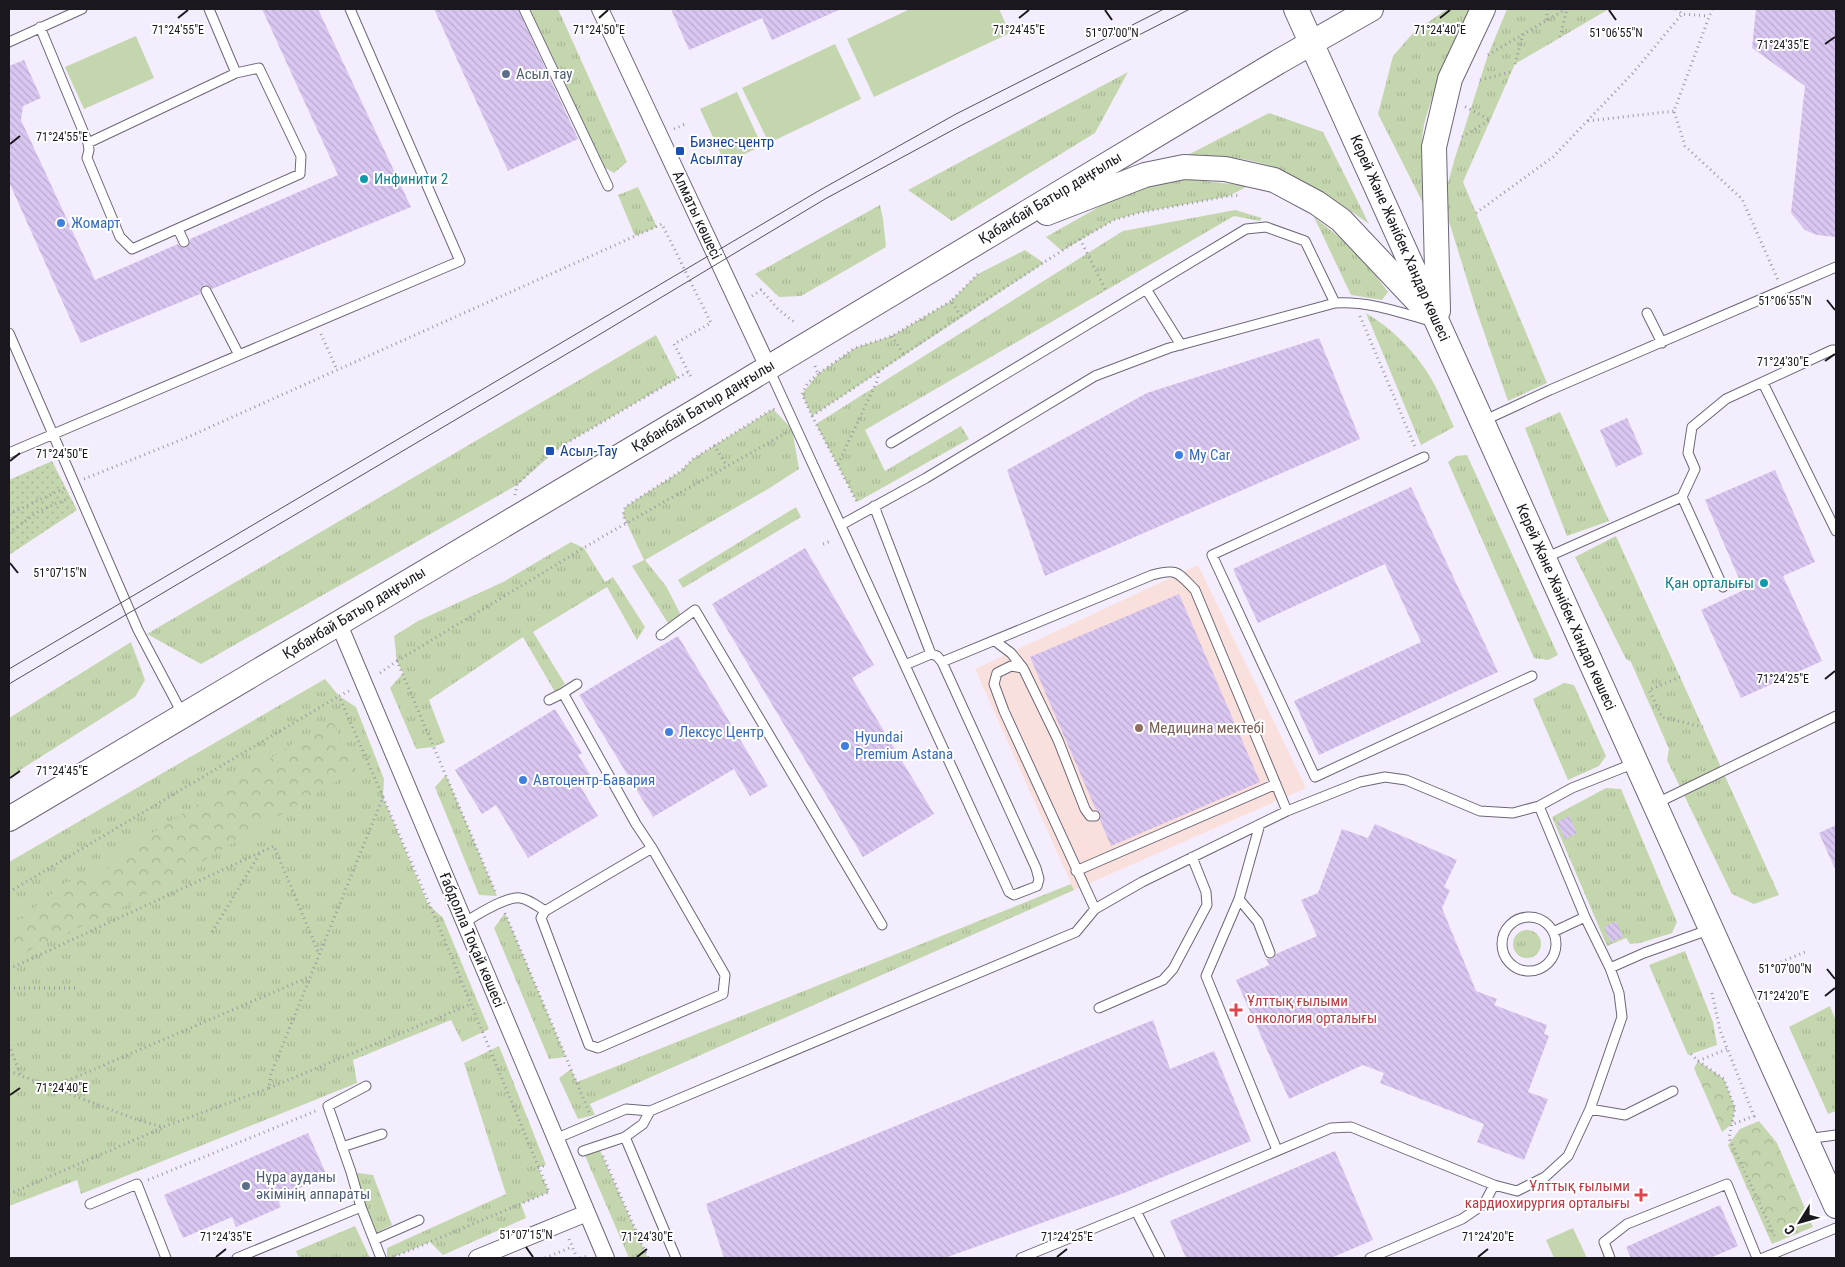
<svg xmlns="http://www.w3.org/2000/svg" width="1845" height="1267" viewBox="0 0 1845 1267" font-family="'Roboto Condensed',sans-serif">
<defs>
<pattern id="grass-tufts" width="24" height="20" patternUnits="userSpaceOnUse" patternTransform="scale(1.25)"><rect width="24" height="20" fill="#c4d6ae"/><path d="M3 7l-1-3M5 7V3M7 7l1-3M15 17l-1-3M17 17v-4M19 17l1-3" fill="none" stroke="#a8b795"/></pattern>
<pattern id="forest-crowns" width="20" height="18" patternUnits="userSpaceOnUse" patternTransform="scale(1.25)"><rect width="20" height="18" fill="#c4d6ae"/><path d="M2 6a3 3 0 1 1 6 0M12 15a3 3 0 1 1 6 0" fill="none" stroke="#a8b795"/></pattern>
<pattern id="garden-dots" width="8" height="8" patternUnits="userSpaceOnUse" patternTransform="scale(1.25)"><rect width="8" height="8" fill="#c4d6ae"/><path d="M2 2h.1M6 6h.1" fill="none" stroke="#a8b795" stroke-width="1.8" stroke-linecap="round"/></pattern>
<pattern id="building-back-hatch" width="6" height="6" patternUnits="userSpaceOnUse" patternTransform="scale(1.25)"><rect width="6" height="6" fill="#d9c7f1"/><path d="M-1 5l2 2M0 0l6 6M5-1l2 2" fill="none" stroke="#baaace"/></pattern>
</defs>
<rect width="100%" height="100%" fill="#f4edfd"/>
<path fill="#fae0dc" d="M 1198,565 L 1306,788 L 1074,890 L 975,669 Z"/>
<path fill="url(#grass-tufts)" d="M 530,9 L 558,9 L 627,162 L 614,173 L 604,167 Z
M 1447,9 L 1474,9 C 1457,44 1433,87 1424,125 C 1419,151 1423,178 1424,205 L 1378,114 L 1393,56 L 1414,32 Z
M 1507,9 L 1609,9 L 1515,64 L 1463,182 L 1547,383 L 1508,401 L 1477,312 L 1443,202 L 1454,161 L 1488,55 Z
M 1128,72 L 1095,133 L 952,221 L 908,190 Z
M 1269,113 L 1323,132 L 1369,224 C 1327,194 1282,162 1228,157 C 1213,156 1197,158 1182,158 Z
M 1170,177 L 1248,186 L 1229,196 L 1138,213 L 1114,220 L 1062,251 L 1046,237 L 1111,200 Z
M 638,187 L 657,227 L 635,236 L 618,195 Z
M 880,205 L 883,219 L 886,247 L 801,296 L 779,297 L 755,274 Z
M 1235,210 L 1262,218 L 1260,221 L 1234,216 L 865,430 L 885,471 L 961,426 L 969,439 L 857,502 L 816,424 L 1123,231 Z
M 1314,217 L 1357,251 L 1388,292 L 1382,300 L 1351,295 Z
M 1025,250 L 1044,263 L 812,416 L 802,394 L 818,374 L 855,348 L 892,336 L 951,301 L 978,274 Z
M 1366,313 C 1391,328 1413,349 1429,375 C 1439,391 1446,410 1454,427 L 1421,445 Z
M 656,335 L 678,378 L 560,447 L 517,485 L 201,664 L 147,634 Z
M 773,409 L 792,429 L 799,469 L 768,489 L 645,560 L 666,586 L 683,619 L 671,628 L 632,566 L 644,560 L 623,515 L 625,507 L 681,471 L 693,459 Z
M 1560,412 L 1609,521 L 1567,536 L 1525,428 Z
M 1467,455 L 1558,655 L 1548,660 L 1534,658 L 1448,462 L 1456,456 Z
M 796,507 L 801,517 L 683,588 L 678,580 Z
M 1616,536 L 1779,895 L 1754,904 L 1732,894 L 1667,760 L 1669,749 L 1631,662 L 1626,659 L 1575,557 Z
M 571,542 L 584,548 L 605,582 L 613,577 L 645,627 L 637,640 L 607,587 L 533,632 L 565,684 L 555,692 L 523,637 L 429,700 L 445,742 L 433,747 L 416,749 L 390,688 L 403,673 L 397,661 L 394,636 L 418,621 L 503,582 Z
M 131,642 L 145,680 L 135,697 L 9,777 L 9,718 Z
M 325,679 L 339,696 L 356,707 L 384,779 L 383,797 L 428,904 L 443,918 L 489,1029 L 462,1042 L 451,1020 L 353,1060 L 357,1083 L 81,1194 L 77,1180 L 9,1206 L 9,862 Z
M 1564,683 L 1574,685 L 1606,756 L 1599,766 L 1568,780 L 1533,699 Z
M 446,775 L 497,896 L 479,895 L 435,787 Z
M 1606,788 L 1621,789 L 1677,922 L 1672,933 L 1640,943 L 1630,944 L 1626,938 L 1607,946 L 1552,817 Z
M 1071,884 L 1074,890 L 590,1104 L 595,1115 L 578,1119 L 559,1078 L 571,1069 L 577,1082 Z
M 505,913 L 566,1057 L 549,1059 L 494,928 Z
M1513 944a14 14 0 1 1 28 0a14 14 0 1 1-28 0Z
M 1685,951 L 1713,1022 L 1717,1045 L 1688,1055 L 1649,965 Z
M 1830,1006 L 1836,1021 L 1836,1111 L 1828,1114 L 1789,1027 Z
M 499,1046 L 546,1165 L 538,1168 L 549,1192 L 521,1204 L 526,1218 L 443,1255 L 430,1242 L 391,1258 L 387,1258 L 387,1248 L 506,1194 L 464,1063 Z
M 598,1146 L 648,1258 L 629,1258 L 583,1151 Z
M 351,1172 L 373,1175 L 392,1225 L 372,1235 Z
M 355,1226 L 370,1258 L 299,1258 L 296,1251 Z"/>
<path fill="url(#forest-crowns)" d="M 332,719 L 354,771 L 134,902 L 11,959 L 12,924 L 67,882 L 101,877 L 119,854 Z
M 1698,1061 L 1724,1079 L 1735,1108 L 1732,1124 L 1722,1132 L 1694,1068 Z
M 1759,1121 L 1777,1143 L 1813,1227 L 1772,1244 L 1728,1145 L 1740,1129 Z"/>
<path fill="url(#garden-dots)" d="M 52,461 L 77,510 L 9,555 L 9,480 Z"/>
<path fill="#c4d6ae" d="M 910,9 L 999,9 L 1010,33 L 874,97 L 847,39 Z
M 136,36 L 154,78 L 84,109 L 65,67 Z
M 835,44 L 861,99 L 769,143 L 742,88 Z
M 737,92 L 762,146 L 725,163 L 700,109 Z
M 1573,1228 L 1587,1258 L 1554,1258 L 1546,1240 Z"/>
<path fill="url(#building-back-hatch)" d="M 262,9 L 318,9 L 411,207 L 212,289 L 209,286 L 204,285 L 201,288 L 200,294 L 81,343 L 9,182 L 9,66 L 24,60 L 41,98 L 23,106 L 21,120 L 95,280 L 178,244 L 181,247 L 186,248 L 189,245 L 190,239 L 338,175 Z
M 434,9 L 518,9 L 578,139 L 508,171 Z
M 671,9 L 841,9 L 772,40 L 762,18 L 689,50 Z
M 1756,9 L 1836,9 L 1836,237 L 1817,235 L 1805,230 L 1791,213 L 1805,86 L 1752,48 Z
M 1319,338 L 1360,439 L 1045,576 L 1007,470 L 1147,393 Z
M 1627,418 L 1643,454 L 1616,467 L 1600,430 Z
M 1775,470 L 1815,562 L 1783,576 L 1822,661 L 1741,698 L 1701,610 L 1744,590 L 1705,500 Z
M 1411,487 L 1498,672 L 1319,755 L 1294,701 L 1421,642 L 1385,564 L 1258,623 L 1233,569 Z
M 805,548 L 874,665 L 852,678 L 934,814 L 863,857 L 712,604 Z
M 1179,594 L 1260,782 L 1111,846 L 1100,820 L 1101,813 L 1096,810 L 1030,657 Z
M 678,636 L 768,786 L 750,796 L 734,769 L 653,817 L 579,695 Z
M 555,709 L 582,753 L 578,755 L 591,776 L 579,784 L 598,816 L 528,858 L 496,805 L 482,814 L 455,770 Z
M 1569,816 L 1577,833 L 1565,839 L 1557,822 Z
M 1375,824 L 1457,860 L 1444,887 L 1450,890 L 1442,908 L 1476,991 L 1497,999 L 1494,1005 L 1547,1025 L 1544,1034 L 1549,1036 L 1528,1092 L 1548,1099 L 1524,1160 L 1477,1142 L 1484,1124 L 1380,1083 L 1384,1073 L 1363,1065 L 1289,1099 L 1236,980 L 1269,965 L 1266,959 L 1273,959 L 1276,954 L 1317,936 L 1301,900 L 1318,893 L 1342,829 L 1368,838 Z
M 1836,825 L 1836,871 L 1819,833 Z
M 1616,921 L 1623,937 L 1611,942 L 1604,927 Z
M 1153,1020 L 1170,1069 L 1214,1051 L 1251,1141 L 1124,1193 L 945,1258 L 724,1258 L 706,1204 Z
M 308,1133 L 327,1176 L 277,1198 L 281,1207 L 236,1227 L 232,1217 L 183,1238 L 164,1195 Z
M 1335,1151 L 1373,1240 L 1331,1258 L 1186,1258 L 1170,1221 Z
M 1720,1205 L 1738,1246 L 1710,1258 L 1631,1258 L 1626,1247 Z"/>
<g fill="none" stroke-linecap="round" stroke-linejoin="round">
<defs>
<path id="lane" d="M 524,9 L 608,186
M 40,27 L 88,143 L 89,150 L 87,158 L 120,237 L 132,249 L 300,174 L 301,156 L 259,68 L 236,73 L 209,9
M 9,42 L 82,9
M 88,143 L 236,73
M 178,229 L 184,242
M 1146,289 L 1181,345
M 206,291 L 239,355
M 1647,313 L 1662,343
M 9,333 L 138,630 L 183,715
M 769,369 L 1009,892 L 1014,895 L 1037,886 L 1039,879 L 1036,868 L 942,662 L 937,656 L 931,654 L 905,665
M 1763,383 L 1836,531
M 1483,421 L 1550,390 L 1836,267
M 891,443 L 1246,229 L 1266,227 L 1305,241 L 1335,303
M 9,453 L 460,261 L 350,9
M 1424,457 L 1212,555 L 1315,777 L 1532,676
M 874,506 L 931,654
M 841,525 L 926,478 L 1095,376 L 1169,348 L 1335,303 C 1367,301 1396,311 1427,320
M 1545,558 L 1682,497
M 1723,587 L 1682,497 L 1695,469 L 1688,453 L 1692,427 L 1726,399 L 1832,350 L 1836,350
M 661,635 L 695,610 L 882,925
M 995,641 L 1011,653 L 1023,668
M 942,662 L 1152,575 C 1178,568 1177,572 1195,590 L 1287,811
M 577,684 L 563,693 L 636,824 L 652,848 L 725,975 L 723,994 L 598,1048 L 589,1045 L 541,918 L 545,911 L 652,848
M 549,700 L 563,693
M 1655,804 L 1836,716
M 1539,806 L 1585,917 L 1610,968
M 1260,824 L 1239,899 L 1206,976 L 1277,1150
M 1076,871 L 1276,784
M 1239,899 L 1258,922 L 1270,953
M 1095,909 L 1004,711 L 994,684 L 997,673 L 1011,666 L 1023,668 L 1058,740 L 1085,809 L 1090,816 L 1095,816
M1502 944a27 27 0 1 1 54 0a27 27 0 1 1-54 0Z
M 465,922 C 477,915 506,896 520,898 C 529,899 537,906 545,911
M 1553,932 L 1585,917
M 1099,1008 L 1163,980 L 1173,969 L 1207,905 L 1206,892 L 1192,857
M 366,1086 L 328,1106 L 351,1172 L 361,1207 L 381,1258
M 1590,1109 L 1625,1115 L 1673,1091
M 555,1139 L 626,1109 L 650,1111
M 1806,1139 L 1836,1135
M 342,1147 L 382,1134
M 583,1151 L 625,1137
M 90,1204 L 137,1184 L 166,1258
M 1136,1211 L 1160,1258
M 374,1240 L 419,1220
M 237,1258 L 361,1207
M 676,1258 L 625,1137 L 643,1124 L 650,1111 L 1076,932 L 1095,909 L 1142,882 L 1287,811 L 1360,782 L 1385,777 L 1406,780 L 1480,811 L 1513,813 L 1539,806 L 1572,788 L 1635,763
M 1021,1258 L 1136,1211 L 1331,1128 L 1351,1127 L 1494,1185 L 1517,1191 L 1545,1177 L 1568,1156 L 1590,1109 L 1622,1017 L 1619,993 L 1610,968 L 1644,953 L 1711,929
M 1370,1258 L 1462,1219 L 1484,1204 L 1494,1185
M 1610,1258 L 1604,1242 L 1627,1224 L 1727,1184 L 1757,1258
M 1763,1258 L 1836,1228"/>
<path id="street" d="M 600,9 L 768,367
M 338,622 L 606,1258
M 477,1258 L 587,1213"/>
<path id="secondary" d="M 1296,9 L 1836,1206
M 1047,213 L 1145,175 L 1184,167 L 1225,169 L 1274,180 L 1317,203 L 1341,220 L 1425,309
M 1438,311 L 1434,147 L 1450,79 L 1483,9
M 9,819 L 706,405 L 1278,62 L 1371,9"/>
</defs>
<use href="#lane" stroke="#6d6677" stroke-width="11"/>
<use href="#street" stroke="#6d6677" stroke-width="18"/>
<use href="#secondary" stroke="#6d6677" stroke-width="26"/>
<path stroke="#9d98a4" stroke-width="3" stroke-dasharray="1 4" stroke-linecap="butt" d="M 1676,9 L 1682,14
M 1712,9 L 1674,111 L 1685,146 L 1742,199 L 1778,280
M 1546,20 L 1548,9
M 1560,37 L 1567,9
M 1488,55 L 1566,9
M 1515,64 L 1523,34
M 1480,80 L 1511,72
M 1588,121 L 1674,111
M 674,129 L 685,124
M 1462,137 L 1490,120 L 1464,106
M 1476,213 L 1553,157 L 1633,73 L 1682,14 L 1709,16
M 1080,239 L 1106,291
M 752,296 L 761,290 L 778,309 L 794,322
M 961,316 L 951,301 L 978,274
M 1360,316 L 1416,449
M 321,334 L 337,370
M 892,336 L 904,355
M 815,366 L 818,374 L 855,348 L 892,336 L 951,301
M 818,374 L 807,384 L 802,394 L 812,416 L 857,502
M 812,416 L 961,316 L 1080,239 L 1114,220 L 1138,213 L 1229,196 L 1241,195
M 714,445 L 727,466
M 838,464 L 877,381 L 879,372
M 84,479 L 188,437 L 662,224 L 711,323 L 674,344 L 692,379
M 515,495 L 517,485 L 546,455 L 688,372
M 9,514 L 65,488
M 626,523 L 623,515 L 625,507 L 681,471 L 693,459 L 773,409 L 775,410
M 9,533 L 39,511 L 67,499
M 823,544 L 831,541
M 397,661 L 602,537 L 786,433
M 380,673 L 397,661 L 495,891
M 1680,677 L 1649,690 L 1662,717 L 1703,727
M 349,691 L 339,696 L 383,797
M 9,892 L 339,696
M 505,913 L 589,1112
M 212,932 L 260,853
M 1767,968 L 1805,952
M 9,969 L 274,846 L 319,954
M 9,988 L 78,988
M 1712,993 L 1720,1030 L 1754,1116 L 1733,1124
M 9,1045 L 21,1076
M 1691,1054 L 1698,1061 L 1727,1049
M 1698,1061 L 1724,1079 L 1735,1108 L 1729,1138 L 1776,1239
M 9,1071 L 138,1120 L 163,1127 L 269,1088 L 271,1074 L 383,797 L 429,903 L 549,1192 L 394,1257
M 53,1087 L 309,977
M 269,1088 L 471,1004
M 603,1156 L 648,1258
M 538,1168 L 546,1165
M 148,1180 L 318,1110
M 9,1194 L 162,1128
M 569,1239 L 577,1258
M 621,1241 L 638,1234
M 545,1258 L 572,1247
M 580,1258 L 587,1256"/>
<use href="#lane" stroke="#fff" stroke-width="9"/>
<use href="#street" stroke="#fff" stroke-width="16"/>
<use href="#secondary" stroke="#fff" stroke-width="24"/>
<path stroke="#55515a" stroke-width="1" d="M 9,669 L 820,190 L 956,114 L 1164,9
M 9,684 L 597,336 L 825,199 L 962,125 L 1190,9"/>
</g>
<path fill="none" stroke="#1a171e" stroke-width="2" d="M 1105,10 L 1112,20M 1609,10 L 1616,20M 178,18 L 188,10M 599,18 L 608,10M 1019,18 L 1029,10M 1440,18 L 1450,10M 1825,44 L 1835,37M 10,144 L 20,136M 1827,300 L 1835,310M 1825,361 L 1835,354M 10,461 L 20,453M 10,563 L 18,573M 1825,679 L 1835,671M 10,778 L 20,771M 1827,969 L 1835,979M 1825,996 L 1835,988M 10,1095 L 20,1088M 526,1247 L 533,1257M 216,1257 L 226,1249M 637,1257 L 647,1249M 1057,1257 L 1067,1249M 1478,1257 L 1488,1249"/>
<g fill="#5c6f8a" stroke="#fff" stroke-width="2">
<circle cx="506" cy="74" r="5"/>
<circle cx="246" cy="1186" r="5"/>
</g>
<g fill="#1a4fb4" stroke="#fff" stroke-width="2">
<rect x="675" y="146" width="10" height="10" rx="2.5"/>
<rect x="545" y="446" width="10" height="10" rx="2.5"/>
</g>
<g fill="#0f9aa8" stroke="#fff" stroke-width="2">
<circle cx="364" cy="179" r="5"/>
<circle cx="1764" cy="583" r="5"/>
</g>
<g fill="#3f7fe0" stroke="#fff" stroke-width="2">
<circle cx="61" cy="223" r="5"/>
<circle cx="1179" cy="455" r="5"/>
<circle cx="669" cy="732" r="5"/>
<circle cx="845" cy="746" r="5"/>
<circle cx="523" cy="780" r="5"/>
</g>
<circle fill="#8d6e63" stroke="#fff" stroke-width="2" cx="1139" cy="728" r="5"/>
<g fill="#e0444e" stroke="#fff" stroke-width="2">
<path d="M1233.5 1002.5h5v5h5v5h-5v5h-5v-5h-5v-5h5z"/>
<path d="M1638.5 1187.5h5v5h5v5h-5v5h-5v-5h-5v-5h5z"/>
</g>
<g text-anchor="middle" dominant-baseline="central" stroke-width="4" stroke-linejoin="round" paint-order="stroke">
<g font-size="15" fill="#4e5e75" stroke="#fff" text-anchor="start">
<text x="516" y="74">Асыл тау</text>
<text x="256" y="1177">Нұра ауданы<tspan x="256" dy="17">әкімінің аппараты</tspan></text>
</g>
<g font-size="15" fill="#164399" stroke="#fff" text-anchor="start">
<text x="690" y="142">Бизнес-центр<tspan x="690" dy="17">Асылтау</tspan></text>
<text x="560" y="451">Асыл-Тау</text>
</g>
<g font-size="15" fill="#0d838f" stroke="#fff" text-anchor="start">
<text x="374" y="179">Инфинити 2</text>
<text x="1754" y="583" text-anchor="end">Қан орталығы</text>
</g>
<g font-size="15" fill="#1a171e" stroke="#fff">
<text transform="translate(1050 198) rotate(-31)">Қабанбай Батыр даңғылы</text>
<text transform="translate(697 215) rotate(65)">Алматы көшесі</text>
<text transform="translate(1400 238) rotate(66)">Керей Және Жәнібек Хандар көшесі</text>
<text transform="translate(703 406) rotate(-31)">Қабанбай Батыр даңғылы</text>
<text transform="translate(1566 607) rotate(66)">Керей Және Жәнібек Хандар көшесі</text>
<text transform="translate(354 613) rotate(-31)">Қабанбай Батыр даңғылы</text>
<text transform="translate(472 940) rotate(67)">Ғабдолла Тоқай көшесі</text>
</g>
<g font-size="15" fill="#366cbe" stroke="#fff" text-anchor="start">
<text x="71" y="223">Жомарт</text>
<text x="1189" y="455">My Car</text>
<text x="679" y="732">Лексус Центр</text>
<text x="855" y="737">Hyundai<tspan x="855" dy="17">Premium Astana</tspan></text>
<text x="533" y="780">Автоцентр-Бавария</text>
</g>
<g font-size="15" fill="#785e54" stroke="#fff" text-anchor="start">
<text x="1149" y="728">Медицина мектебі</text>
</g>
<g font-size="15" fill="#be3a42" stroke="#fff" text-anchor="start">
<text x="1247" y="1001">Ұлттық ғылыми<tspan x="1247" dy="17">онкология орталығы</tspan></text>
<text x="1630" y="1186" text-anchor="end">Ұлттық ғылыми<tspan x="1630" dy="17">кардиохирургия орталығы</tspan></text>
</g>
</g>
<g font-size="12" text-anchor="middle" fill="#1a171e" stroke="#fff" stroke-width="4" stroke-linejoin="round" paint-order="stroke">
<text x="178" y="34">71°24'55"E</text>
<text x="599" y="34">71°24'50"E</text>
<text x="1019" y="34">71°24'45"E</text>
<text x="1440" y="34">71°24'40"E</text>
<text x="1112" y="37">51°07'00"N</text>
<text x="1616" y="37">51°06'55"N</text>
<text x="1783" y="49">71°24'35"E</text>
<text x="62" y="141">71°24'55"E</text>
<text x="1785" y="305">51°06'55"N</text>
<text x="1783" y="366">71°24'30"E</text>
<text x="62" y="458">71°24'50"E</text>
<text x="60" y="577">51°07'15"N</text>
<text x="1783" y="683">71°24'25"E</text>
<text x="62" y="775">71°24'45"E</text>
<text x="1785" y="973">51°07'00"N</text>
<text x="1783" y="1000">71°24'20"E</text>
<text x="62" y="1092">71°24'40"E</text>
<text x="526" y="1239">51°07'15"N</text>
<text x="226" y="1241">71°24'35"E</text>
<text x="647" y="1241">71°24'30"E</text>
<text x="1067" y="1241">71°24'25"E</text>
<text x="1488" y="1241">71°24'20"E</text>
</g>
<rect width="1845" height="1267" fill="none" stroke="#1a171e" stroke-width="20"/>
<g transform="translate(1800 1222) rotate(233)" stroke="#ffffff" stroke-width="4" paint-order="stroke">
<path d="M0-4L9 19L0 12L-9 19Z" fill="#1a171e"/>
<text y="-8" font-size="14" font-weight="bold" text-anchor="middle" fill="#1a171e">С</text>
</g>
</svg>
